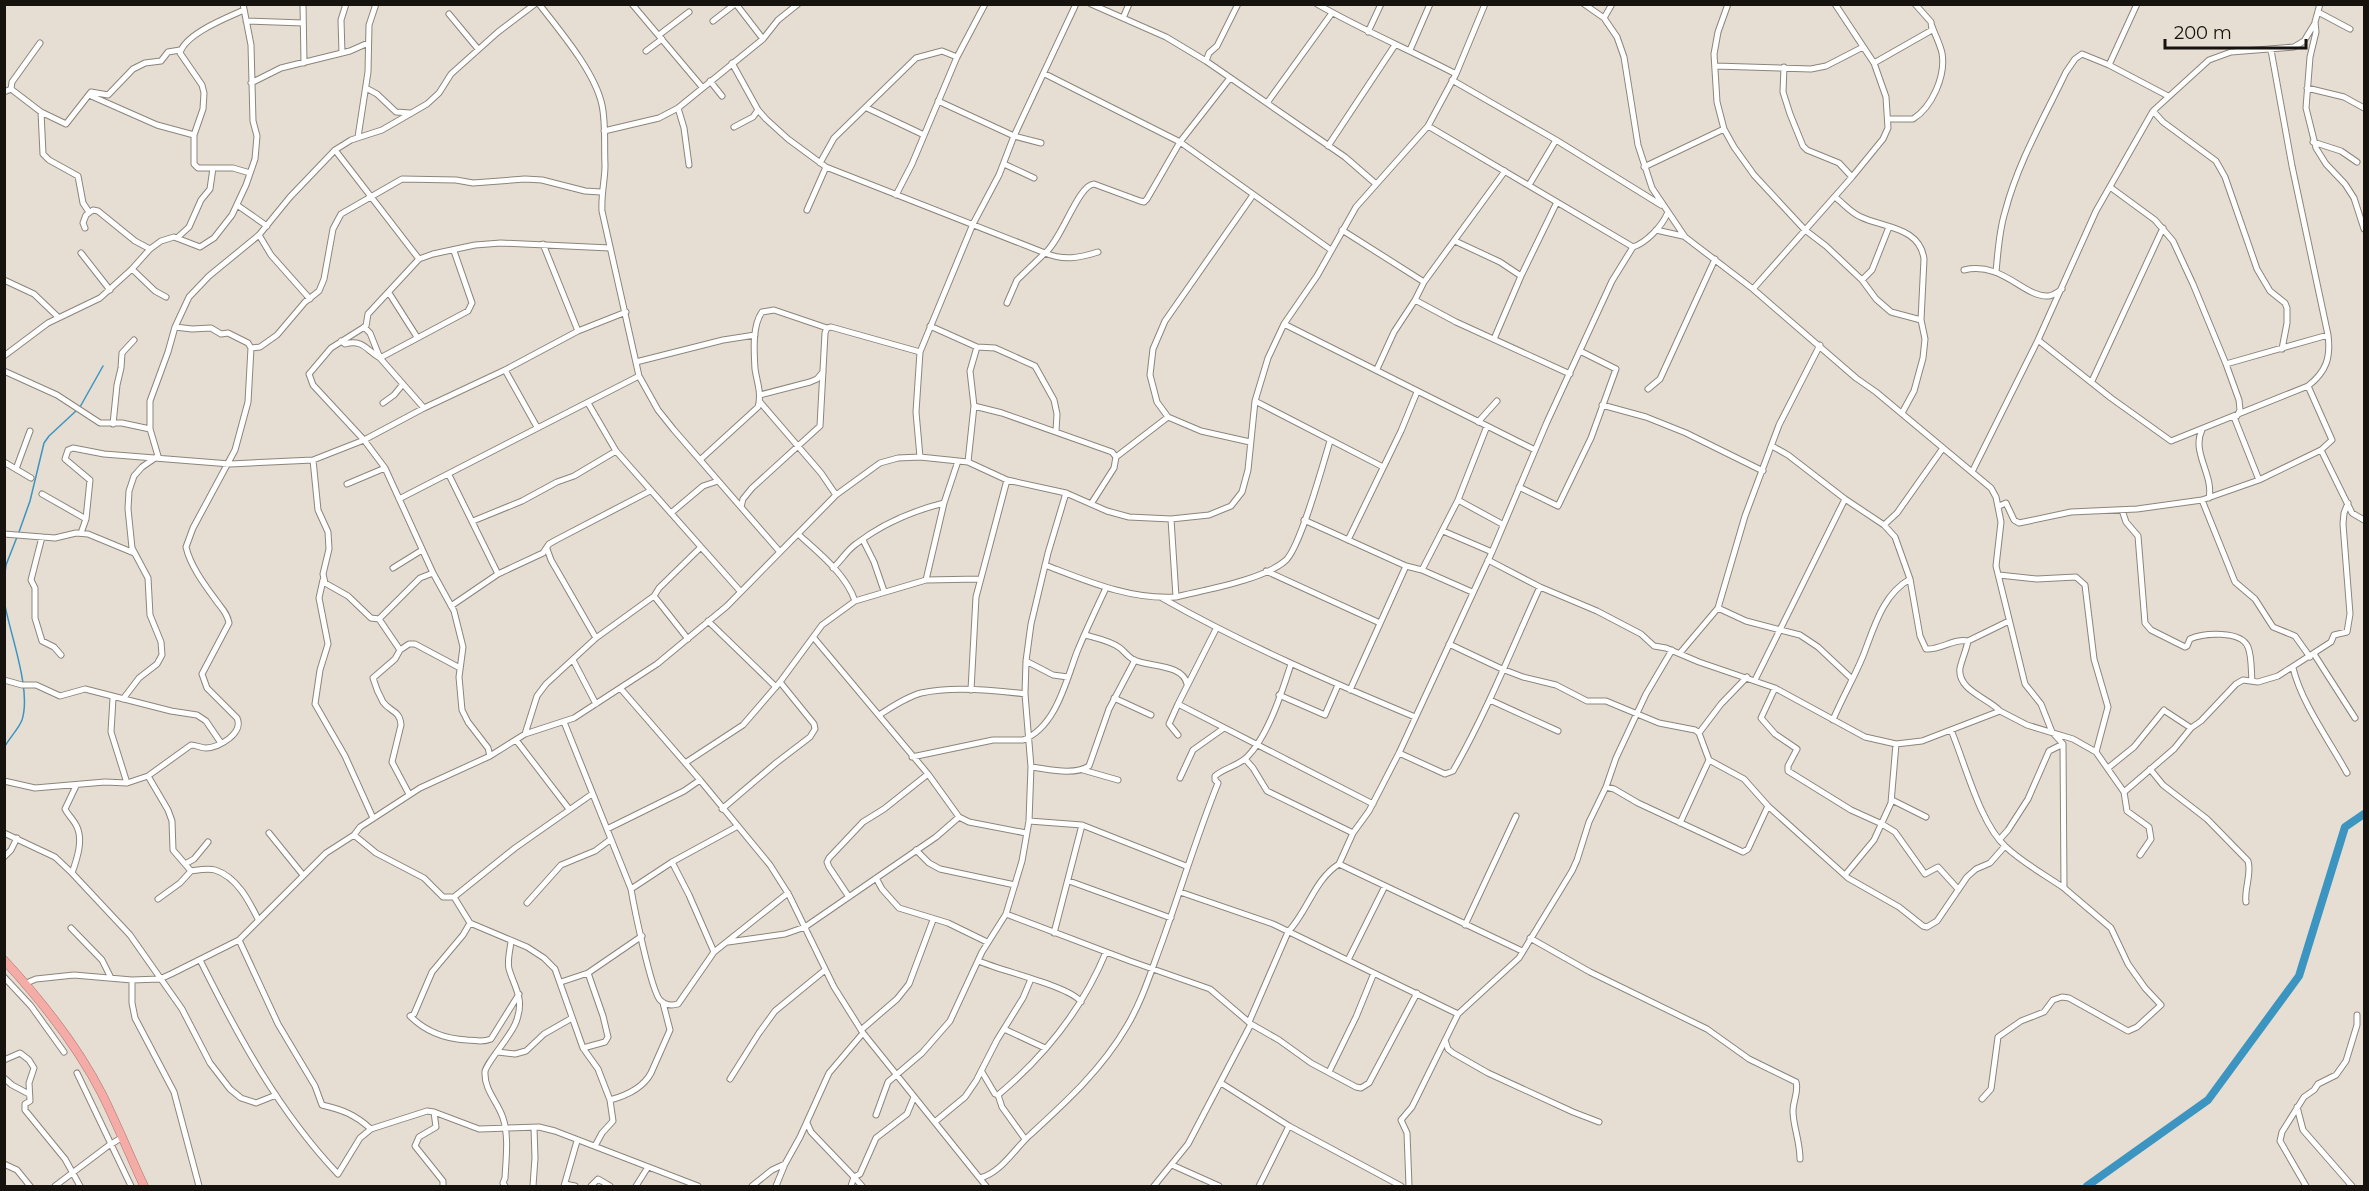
<svg xmlns="http://www.w3.org/2000/svg" width="2369" height="1191" viewBox="0 0 2369 1191" font-family="Montserrat,sans-serif">
<rect width="100%" height="100%" fill="#e6ded2"/>
<g fill="none" stroke-linecap="round" stroke-linejoin="round">
<path stroke="#3c95c1" stroke-width="1.5" d="M 80,407 L 103,366
M 19,532 L 30,501 L 44,443 L 49,436 L 77,410
M 4,582 L 6,565 L 17,537
M 4,600 C 9,632 32,689 22,720 C 18,730 9,738 4,748"/>
<path stroke="#3c95c1" stroke-width="8" d="M 2087,1186 L 2208,1100 L 2299,976 L 2345,827 L 2364,814"/>
<defs>
<path id="minor" d="M 303,4 L 304,63
M 539,4 C 560,31 595,72 602,105 C 606,124 604,145 605,165 C 605,181 601,193 602,211 L 639,376 L 658,410 L 674,430 L 780,552
M 632,4 L 702,87
M 736,4 L 763,39
M 1091,4 L 1166,37 L 1206,61 L 1345,157 L 1376,184
M 1317,4 C 1362,30 1410,50 1456,74
M 1584,4 L 1604,18 L 1617,37 L 1624,57 L 1638,145 L 1652,188 L 1685,237 L 1753,289 L 1856,378 L 1876,392 L 1991,488 L 1996,497 L 2001,522 L 1996,566 L 2025,684 L 2041,704 L 2052,732 L 2063,744 L 2064,888 L 2111,928 L 2128,964 L 2145,988 L 2161,1005 L 2137,1027 L 2128,1031 L 2069,998 L 2062,997 L 2053,1000 L 2044,1012 L 2021,1021 L 1998,1037 L 1991,1089 L 1982,1099
M 1728,4 L 1718,32 L 1714,54 L 1717,102 L 1724,129 L 1734,147 L 1754,175 L 1805,230 L 1826,246 L 1862,280 L 1876,299 L 1891,312 L 1921,320
M 2137,4 L 2109,65 L 2168,96
M 2320,4 L 2315,22 L 2316,32 L 2310,57 L 2306,108 L 2316,148 L 2326,164 L 2345,184 L 2354,198 L 2364,229
M 244,10 C 226,18 185,34 180,53 L 202,85 L 204,93 L 203,109 L 194,135 L 194,164 L 198,168 L 233,168 L 250,173
M 2318,12 L 2350,29
M 449,14 L 478,49
M 1123,18 L 1129,4
M 1604,18 L 1612,4
M 246,21 L 303,23
M 713,21 L 735,4
M 1368,32 L 1381,4
M 659,35 L 689,12
M 1410,50 L 1430,4
M 646,51 L 662,39
M 342,53 L 341,20 L 346,4
M 1206,61 L 1209,53 L 1217,46 L 1238,4
M 732,63 L 758,110 L 766,119 L 788,139 L 826,167 L 1045,253 C 1062,239 1078,185 1094,184 L 1140,201 L 1144,202 L 1147,199 L 1180,142 L 1230,78
M 1874,63 L 1932,30 L 1931,22 L 1915,4
M 1715,66 L 1811,69 L 1826,66 L 1863,47
M 1784,67 L 1783,92 L 1790,114 L 1803,146 L 1807,150 L 1839,163 L 1852,177
M 1045,74 L 1180,142 L 1331,250
M 1452,80 L 1556,140 L 1661,205
M 710,81 L 722,96
M 251,83 L 281,68 L 350,51 L 368,43
M 366,88 L 377,94 L 396,112 L 410,113
M 2307,88 L 2344,97 L 2364,108
M 11,89 L 12,82 L 40,43
M 4,92 L 11,89 L 41,112 L 66,124 L 91,92 L 108,95 L 133,69 L 145,63 L 161,61 L 168,52 L 180,50
M 89,95 L 157,125 L 194,135
M 938,101 L 1014,136 L 1041,143
M 1267,103 L 1332,13
M 678,108 L 684,128 L 689,165
M 867,108 L 924,135
M 2153,111 L 2163,122 L 2216,161 L 2225,177 L 2257,269 L 2270,291 L 2285,303 L 2287,308 L 2287,323 L 2282,349
M 41,112 L 43,154 L 49,160 L 78,176 L 83,203 L 89,212
M 1888,119 L 1913,119 C 1932,107 1946,76 1942,53 C 1940,44 1935,35 1932,26
M 1428,126 L 1633,247
M 734,127 L 753,117 L 758,110
M 604,131 L 659,118 L 678,108 L 763,39 L 778,20 L 798,4
M 358,137 L 368,72 L 369,25 L 376,4
M 2313,142 L 2341,151 L 2357,162
M 1328,146 L 1395,45
M 335,150 L 419,259
M 820,163 L 834,138 L 916,58 L 942,51 L 957,57
M 1004,164 L 1034,178
M 1644,167 L 1724,129
M 1529,185 L 1556,140
M 2110,187 L 2155,220 L 2173,241 L 2193,284 L 2226,364 L 2239,400 L 2240,410 L 2237,416
M 896,195 L 912,164 L 957,57 L 985,4
M 1835,197 C 1843,203 1851,213 1861,217 C 1884,228 1920,227 1924,259 L 1921,320 L 1925,339 L 1923,358 L 1914,391 L 1902,413
M 237,205 L 267,226
M 807,210 L 826,167
M 85,228 L 83,223 L 86,215 L 93,210 L 98,211 L 135,241 L 150,249
M 1342,230 L 1424,282
M 1656,230 L 1683,236
M 259,235 L 271,255 L 310,299
M 177,238 L 189,227 L 201,200 L 210,189 L 213,168
M 1455,241 L 1500,262 L 1521,276
M 543,244 L 578,331
M 81,253 L 110,290
M 132,269 L 155,291 L 166,297
M 1964,270 C 2003,261 2024,298 2049,296 C 2054,295 2058,292 2062,289
M 1996,272 C 1998,252 1999,231 2005,212 C 2018,162 2044,118 2066,72 L 2075,59 L 2082,54 L 2109,65
M 4,280 L 34,294 L 58,317
M 1862,280 L 1872,270 L 1889,227
M 1753,289 L 1852,177 L 1883,139 L 1888,128 L 1886,97 L 1874,63 L 1835,4
M 389,293 L 417,337
M 1415,300 L 1456,322 L 1570,374
M 1007,303 L 1017,280 L 1045,253 C 1064,261 1079,258 1098,252
M 1284,324 L 1535,450
M 930,326 L 977,347 L 970,371 L 974,406 L 968,462
M 175,327 L 192,329 L 211,328 L 221,334 L 228,333 L 248,343 L 251,348 L 260,347 L 277,335 L 305,302 L 319,291 L 324,279 L 333,229 L 341,214 L 402,179 L 456,180 L 473,183 L 525,179 L 542,180 L 585,191 L 601,192
M 1494,339 L 1521,276 L 1557,202
M 2038,340 L 2111,398 L 2171,441 L 2308,386 C 2326,372 2331,358 2328,335 L 2292,166 L 2271,50
M 341,341 L 345,344 C 363,339 366,350 380,358 L 370,333 L 364,327
M 977,347 L 995,348 L 1035,366 L 1054,400 L 1057,414 L 1056,431
M 4,356 L 48,323 L 100,298 L 132,269 L 150,249 L 161,241 L 174,237 L 200,247 L 214,238 L 232,215 L 246,185 L 255,159 L 257,136 L 253,121 L 251,45 L 243,4
M 636,362 L 723,340 L 755,335
M 2226,364 L 2328,335
M 1377,369 L 1394,332 L 1415,300 L 1424,282 L 1505,171
M 505,370 L 537,427
M 4,371 L 57,395 L 100,423 L 122,423 L 150,429
M 2092,381 L 2163,228
M 1648,389 L 1660,379 L 1715,259
M 760,395 L 810,382 L 817,379 L 823,372
M 1255,401 L 1383,467
M 760,402 L 821,473 L 836,495
M 383,403 L 394,395 L 403,384
M 588,403 L 616,451 L 740,591
M 1602,405 L 1646,417 L 1686,433 L 1763,471
M 974,406 L 1002,413 L 1112,452 L 1116,457 L 1114,468 L 1091,504
M 424,408 L 380,358 L 468,311 L 472,303 L 454,251
M 2234,417 L 2259,480
M 1478,422 L 1497,401
M 113,424 L 117,385 L 121,368 L 122,353 L 134,340
M 2202,430 C 2191,452 2214,475 2209,498
M 1250,442 L 1201,431 L 1168,417 L 1157,402 L 1150,375 L 1153,349 L 1165,321 L 1253,195
M 1772,446 L 1788,455 L 1845,499 L 1884,525 L 1895,537 L 1910,579 L 1920,636 L 1926,649 C 1941,650 1954,638 1968,641
M 2321,450 L 2352,513 L 2364,520
M 920,457 L 916,412 L 920,352 L 973,224 L 999,175 L 1014,136 L 1076,4
M 1116,457 L 1168,417
M 701,459 L 758,407 C 762,394 757,382 755,369 C 754,352 752,326 762,312 L 774,310 L 827,328
M 313,460 L 318,510 L 328,532 L 329,549 L 323,574 L 325,583 L 348,596 L 371,618 L 379,619 L 420,578 L 433,573
M 4,462 L 31,478
M 16,469 L 30,431
M 1972,472 L 2038,340 L 2096,211 L 2153,111 L 2209,60 L 2231,52 L 2294,47 L 2304,41 L 2315,23
M 449,475 L 498,574
M 347,484 L 385,468
M 1519,487 L 1558,506 L 1591,438 L 1616,369 L 1580,351
M 42,494 L 86,519
M 399,499 L 639,376
M 1458,500 L 1502,524
M 2202,500 L 2235,582 L 2255,599 L 2273,627 L 2295,636 L 2310,657
M 1999,506 L 2006,503 L 2014,520 L 2019,523 L 2071,512 L 2137,509 L 2202,500 L 2259,480 L 2321,450 L 2332,440 L 2308,386
M 741,507 L 743,499 L 752,488 L 820,426 L 825,333 L 827,328 L 831,327 L 920,352
M 2122,510 L 2126,522 L 2138,536 L 2145,623 L 2151,630 L 2185,647 L 2187,646 L 2190,639 C 2203,633 2241,630 2248,647 C 2252,657 2251,671 2252,681
M 671,513 L 703,486 L 718,481
M 1171,519 L 1176,597
M 1304,520 L 1406,566 L 1422,570 L 1472,592
M 473,521 L 522,501 L 557,482 L 574,476 L 616,451
M 1884,525 L 1897,513 L 1943,448
M 1443,531 L 1492,552
M 81,533 L 86,519 L 90,480 L 65,459 L 68,450 L 73,448 L 104,454 L 230,464 L 313,460 L 364,440 L 424,408 L 505,370 L 578,331 L 626,312
M 4,534 L 55,538 L 76,533 L 88,534 L 134,553
M 798,534 C 818,552 846,574 855,601
M 42,537 L 31,580 L 35,588 L 35,618 L 42,641 L 54,647 L 61,655
M 863,540 L 874,562 L 884,591
M 1348,540 L 1401,431 L 1417,392
M 547,549 L 551,560 L 596,638
M 1488,560 L 1540,587 L 1597,611 L 1641,634 L 1654,646 L 1666,648 L 1699,662 L 1775,688 L 1865,737 L 1896,744 L 1922,741 L 2000,711 L 2027,725 L 2073,739 L 2096,752 L 2124,792 L 2127,811 L 2149,827 L 2151,839 L 2140,855
M 1045,565 C 1087,581 1130,600 1176,597 C 1204,590 1263,580 1285,561 C 1300,549 1323,464 1330,441
M 393,568 L 422,550
M 833,568 C 841,561 847,550 856,544 C 882,524 912,511 944,503
M 1422,570 L 1458,500 L 1487,426
M 1266,571 L 1380,623
M 1999,575 L 2037,579 L 2076,577 L 2085,585 L 2094,659 L 2108,707 L 2096,752
M 323,580 L 319,598 L 328,644 L 320,670 L 315,704 L 345,756 L 373,818
M 926,580 L 944,503 L 958,461
M 654,596 L 688,639
M 1162,598 C 1243,644 1329,681 1415,717
M 451,606 L 498,574 L 543,553 L 549,544 L 556,540 L 650,491
M 1718,608 L 1746,621 L 1800,635 L 1818,647 L 1851,678
M 379,619 L 400,650 L 395,659 L 373,678 C 375,685 379,695 383,702 C 390,712 400,710 401,725 L 392,762 L 409,794
M 708,621 L 776,687
M 1216,629 L 1178,704 L 1373,804
M 1085,635 C 1096,638 1111,641 1120,648 C 1125,652 1128,657 1134,660 C 1149,667 1183,664 1187,684
M 814,638 L 928,774 L 959,817 L 969,822 L 1026,833
M 1449,644 L 1502,669 L 1523,677 L 1556,685 L 1587,701 L 1606,701 L 1659,723 L 1695,730 L 1699,733 L 1709,760 L 1744,779 L 1768,806 L 1848,878 L 1899,907 L 1923,926 L 1927,927 L 1937,921 L 1967,877 L 1976,869 L 1990,863 L 2005,846
M 400,650 L 409,644 L 415,644 L 460,668
M 1680,653 L 1718,608 L 1745,516 L 1779,425 L 1820,345
M 2314,654 L 2355,718
M 573,660 L 596,704
M 1026,661 L 1053,675 L 1068,677
M 2293,668 C 2302,704 2329,740 2347,773
M 4,680 L 22,685 L 36,685 L 60,696 L 85,689 L 171,711 L 197,715 L 206,721 L 221,743
M 1755,680 L 1845,499
M 1775,688 L 1761,718 L 1775,734 L 1797,749 L 1788,766 L 1788,771 L 1851,810 L 1882,824 L 1895,832 L 1925,874 L 1938,867 L 1958,889
M 621,689 L 700,780 L 770,865 L 789,895 L 834,987 L 863,1033 L 986,1186
M 971,690 L 976,597 L 1007,480
M 1350,690 L 1406,566
M 1279,695 L 1325,715 L 1338,685
M 113,698 L 111,732 L 127,783
M 1114,698 L 1151,715
M 123,699 L 139,678 L 157,664 L 162,655 L 161,642 L 150,615 L 148,578 L 132,548 L 128,509 L 129,491 L 134,476 L 142,467 L 158,456 L 150,429 L 150,401 L 168,352 L 175,327 L 189,297 L 209,276 L 259,235 L 290,197 L 335,150 L 351,140 L 382,130 L 427,104 L 439,93 L 451,74 L 498,32 L 535,4
M 1490,700 L 1558,731
M 2000,711 C 1988,698 1957,690 1960,668 C 1962,659 1966,651 1968,641 L 2009,621
M 2165,711 L 2191,728
M 879,715 C 892,707 906,697 921,693 C 951,686 995,690 1025,694
M 1833,720 C 1842,698 1854,678 1863,656 C 1874,628 1882,595 1910,579
M 564,722 L 631,889 C 634,907 651,990 660,1000 C 665,1005 671,1006 678,1004 L 714,952 L 788,893
M 1951,730 C 1965,763 1980,824 2006,847 C 2023,863 2045,875 2064,888
M 1699,733 L 1721,704 L 1747,677
M 525,734 L 537,696 L 546,684 L 596,638 L 654,596 L 659,588 L 701,547
M 1178,735 L 1169,724 L 1178,704
M 516,740 L 569,809
M 1399,753 L 1445,774 L 1453,771 C 1487,712 1512,648 1540,587
M 490,756 L 488,748 L 468,722 L 462,710 L 459,677 L 463,647 L 454,611 L 433,573 L 385,468 L 364,440 L 313,385 L 309,374 L 331,348 L 366,326 L 368,314 L 419,259 L 433,254 L 475,245 L 501,243 L 610,248
M 912,757 L 993,740 L 1023,740 C 1056,727 1066,681 1077,652 C 1086,630 1096,609 1106,588
M 1245,759 L 1253,768 L 1267,791 L 1353,833
M 685,763 L 743,725 L 780,682 L 822,625 L 855,601 L 926,580 L 980,579
M 1031,767 C 1048,769 1074,776 1089,766 L 1109,709 L 1135,660
M 2108,768 L 2134,747 L 2164,710
M 2150,769 L 2163,785 L 2207,819 L 2248,861 C 2252,874 2244,889 2246,902
M 1083,770 L 1118,780
M 148,776 L 168,810 L 172,821 L 173,850 L 191,871
M 1180,778 L 1193,750 L 1224,728
M 4,781 L 35,788 L 105,782 L 127,783 L 148,776 L 191,745 C 196,745 201,748 206,748 C 219,748 244,733 237,718 L 207,688 L 202,674 L 229,623 C 227,612 221,608 215,599 C 204,584 190,565 186,547 L 193,528 L 235,450 L 248,402 L 251,348
M 1606,787 L 1614,789 L 1638,803 L 1743,852 L 1748,849 L 1768,806
M 2124,792 L 2174,749 L 2191,728 L 2201,721 L 2236,684 L 2243,680 L 2258,682 L 2278,676 L 2331,642 L 2334,635 L 2347,632 L 2350,614 L 2343,524 L 2344,513 L 2348,503
M 1892,800 L 1926,817
M 722,809 L 776,763 L 810,737 L 815,729 L 814,724 L 780,682
M 1029,821 L 1082,825 L 1186,866
M 1680,823 L 1709,760
M 607,829 L 684,791 L 700,780
M 4,833 L 55,857 L 72,873 L 130,935 L 182,1009 L 210,1063 L 230,1089 L 241,1098 L 256,1103 L 276,1095
M 269,833 L 303,875
M 354,835 L 376,853 L 424,878 L 443,897 L 454,897 L 515,848 L 592,794
M 2000,839 L 2008,830 L 2028,799 L 2049,751 L 2063,744
M 916,850 L 929,863 L 940,869 L 1015,885
M 4,857 L 11,850 L 17,838
M 672,862 L 738,826
M 185,864 L 194,859 L 208,842
M 1339,864 L 1353,833 L 1369,811 L 1399,753 L 1492,552 L 1547,422 L 1612,281 L 1633,247 C 1646,243 1662,226 1667,214
M 72,873 C 77,859 84,839 76,825 C 73,819 68,815 65,809 L 76,786
M 1845,875 L 1874,840 L 1891,803 L 1896,744
M 876,878 L 882,889 L 899,908 L 948,923 L 987,942
M 1069,881 L 1171,918
M 631,889 L 672,862 L 689,895 L 714,952
M 1180,892 L 1273,924 L 1458,1014
M 454,897 L 470,923 L 527,947 L 544,958 L 555,969 L 583,1048 L 598,1069 L 610,1100 L 613,1121 L 602,1133 L 595,1146
M 849,897 L 829,867 L 827,862 L 829,858 L 863,822 L 884,809 L 928,774
M 158,899 L 180,883 L 191,871 C 198,870 208,868 215,870 C 237,877 249,901 258,919
M 527,903 L 561,865 L 595,851 L 611,839
M 1006,914 L 1130,961 L 1210,989 L 1251,1024 L 1279,1040 L 1311,1063 L 1356,1087 L 1361,1088 L 1369,1083 L 1417,993
M 470,923 L 463,935 L 432,972 L 414,1014 L 410,1016 C 426,1032 445,1039 467,1040 C 476,1040 482,1043 491,1039 L 519,994
M 1465,925 L 1516,816
M 71,928 L 102,960 L 111,978
M 1054,933 L 1082,825
M 1530,938 L 1590,972 L 1707,1029 L 1749,1059 L 1796,1082 C 1799,1091 1793,1101 1793,1111 C 1793,1126 1800,1141 1800,1159
M 239,940 L 278,1024 L 315,1086 L 322,1105 C 343,1110 354,1114 371,1129
M 728,942 L 785,934 L 805,927 L 936,837 L 959,817
M 200,960 C 238,1036 279,1112 338,1174 L 360,1138 L 371,1129 L 427,1111 L 434,1112 L 479,1129 L 539,1127 L 555,1131 L 698,1186
M 1348,960 L 1385,886
M 979,961 C 1000,971 1070,986 1081,1002
M 4,977 L 31,1006 L 64,1052
M 132,980 L 132,1003 L 135,1018 L 174,1092 L 199,1186
M 561,982 L 588,973 L 642,936
M 24,984 L 36,979 L 74,975 L 132,980 L 160,979 L 171,974 L 239,940 L 326,853 L 354,835 L 360,827 L 420,788 L 490,756 L 525,734 L 574,718 L 657,664 L 727,606 L 836,495 L 880,463 L 898,458 L 920,457 L 968,462 L 1007,480 L 1066,493 L 1107,511 L 1129,517 L 1171,519 L 1209,515 L 1231,506 L 1242,492 L 1248,470 L 1255,401 L 1268,358 L 1284,324 L 1317,276 L 1356,207 L 1428,126 L 1456,74 L 1485,4
M 1249,1022 L 1288,932 C 1308,911 1314,880 1339,864 L 1522,951
M 1004,1029 L 1045,1048
M 861,1030 L 897,999 L 909,984 L 933,920
M 1445,1040 L 1448,1049 L 1453,1053 L 1488,1073 L 1573,1112 L 1599,1122
M 583,1048 L 605,1042 L 608,1037 L 603,1016 L 588,973
M 498,1052 L 515,1054 L 526,1051 L 544,1034 L 572,1018
M 4,1060 L 20,1053 L 29,1060 L 34,1068 L 29,1083 L 30,1101 L 25,1104 L 25,1110 L 65,1159 L 80,1186
M 982,1072 L 995,1094 L 998,1095 C 1046,1055 1082,1010 1106,952
M 1329,1072 L 1356,1017 L 1374,973
M 77,1073 L 131,1186
M 4,1078 L 12,1085 L 29,1094
M 730,1079 L 759,1033 L 775,1011 L 825,970
M 1221,1083 L 1289,1126 L 1259,1186
M 998,1095 L 1002,1107 L 1025,1139
M 610,1100 C 625,1096 643,1088 651,1073 L 670,1030 L 663,1003
M 2297,1107 L 2303,1130 L 2352,1186
M 434,1112 L 436,1127 L 419,1137 L 415,1146 L 443,1181 L 443,1186
M 876,1115 L 888,1082 L 922,1053 L 950,1021 L 982,952 L 1006,914 L 1022,861 L 1029,821 L 1031,767 L 1025,694 L 1026,661 L 1031,624 L 1048,553 L 1066,493
M 936,1121 L 965,1097 L 976,1081 L 997,1040 L 1023,998 L 1031,979
M 807,1123 L 811,1132 L 854,1177 L 851,1186
M 1289,1126 L 1401,1186
M 4,1164 L 17,1170 L 30,1186
M 1172,1165 L 1219,1186
M 980,1178 C 1002,1172 1014,1149 1031,1134 C 1067,1101 1102,1069 1127,1026 C 1143,999 1151,971 1162,942 C 1181,889 1197,835 1218,783 L 1215,780 L 1215,776 C 1224,768 1238,766 1247,757 C 1268,736 1282,692 1291,664
M 565,1184 L 575,1186
M 55,1186 L 108,1146 L 121,1138
M 505,1186 L 503,1183 L 505,1178 C 506,1159 509,1136 503,1118 C 498,1102 484,1090 485,1072 C 485,1064 512,1035 516,1022 C 525,999 515,989 509,969 C 507,961 510,950 511,942
M 533,1186 L 535,1158 L 534,1128
M 564,1186 L 577,1141
M 591,1186 L 598,1179 L 610,1186
M 636,1186 L 648,1167
M 752,1186 L 772,1170 L 785,1164
M 776,1186 L 785,1164 L 800,1137 L 829,1073 L 863,1033
M 862,1186 L 854,1177 L 860,1174 L 876,1138 L 907,1114 L 914,1097
M 1154,1186 L 1188,1144 L 1251,1024
M 1409,1186 L 1407,1133 L 1401,1120 L 1412,1107 L 1458,1014 L 1519,958 L 1572,871 L 1577,860 L 1589,822 L 1606,787 L 1616,758 L 1646,694 L 1672,650
M 2306,1186 L 2280,1141 L 2282,1132 L 2304,1097 L 2314,1090 L 2318,1084 L 2336,1075 L 2346,1061 L 2357,1025 L 2357,1015"/>
<path id="highway" d="M 4,960 C 40,999 78,1047 102,1094 C 117,1124 130,1156 144,1186"/>
</defs>
<use href="#minor" stroke="#8c857b" stroke-width="7"/>
<use href="#highway" stroke="#a77671" stroke-width="9"/>
<use href="#minor" stroke="#fff" stroke-width="5"/>
<use href="#highway" stroke="#f5aba6" stroke-width="8"/>
</g>
<rect width="2369" height="1191" fill="none" stroke="#16130f" stroke-width="12"/>
<path d="M2165 39v9h141v-9" fill="none" stroke="#16130f" stroke-width="3"/>
<text x="2174" y="39" font-size="18" fill="#16130f" stroke="#e6ded2" stroke-width="4.5" paint-order="stroke">200 m</text>
</svg>
